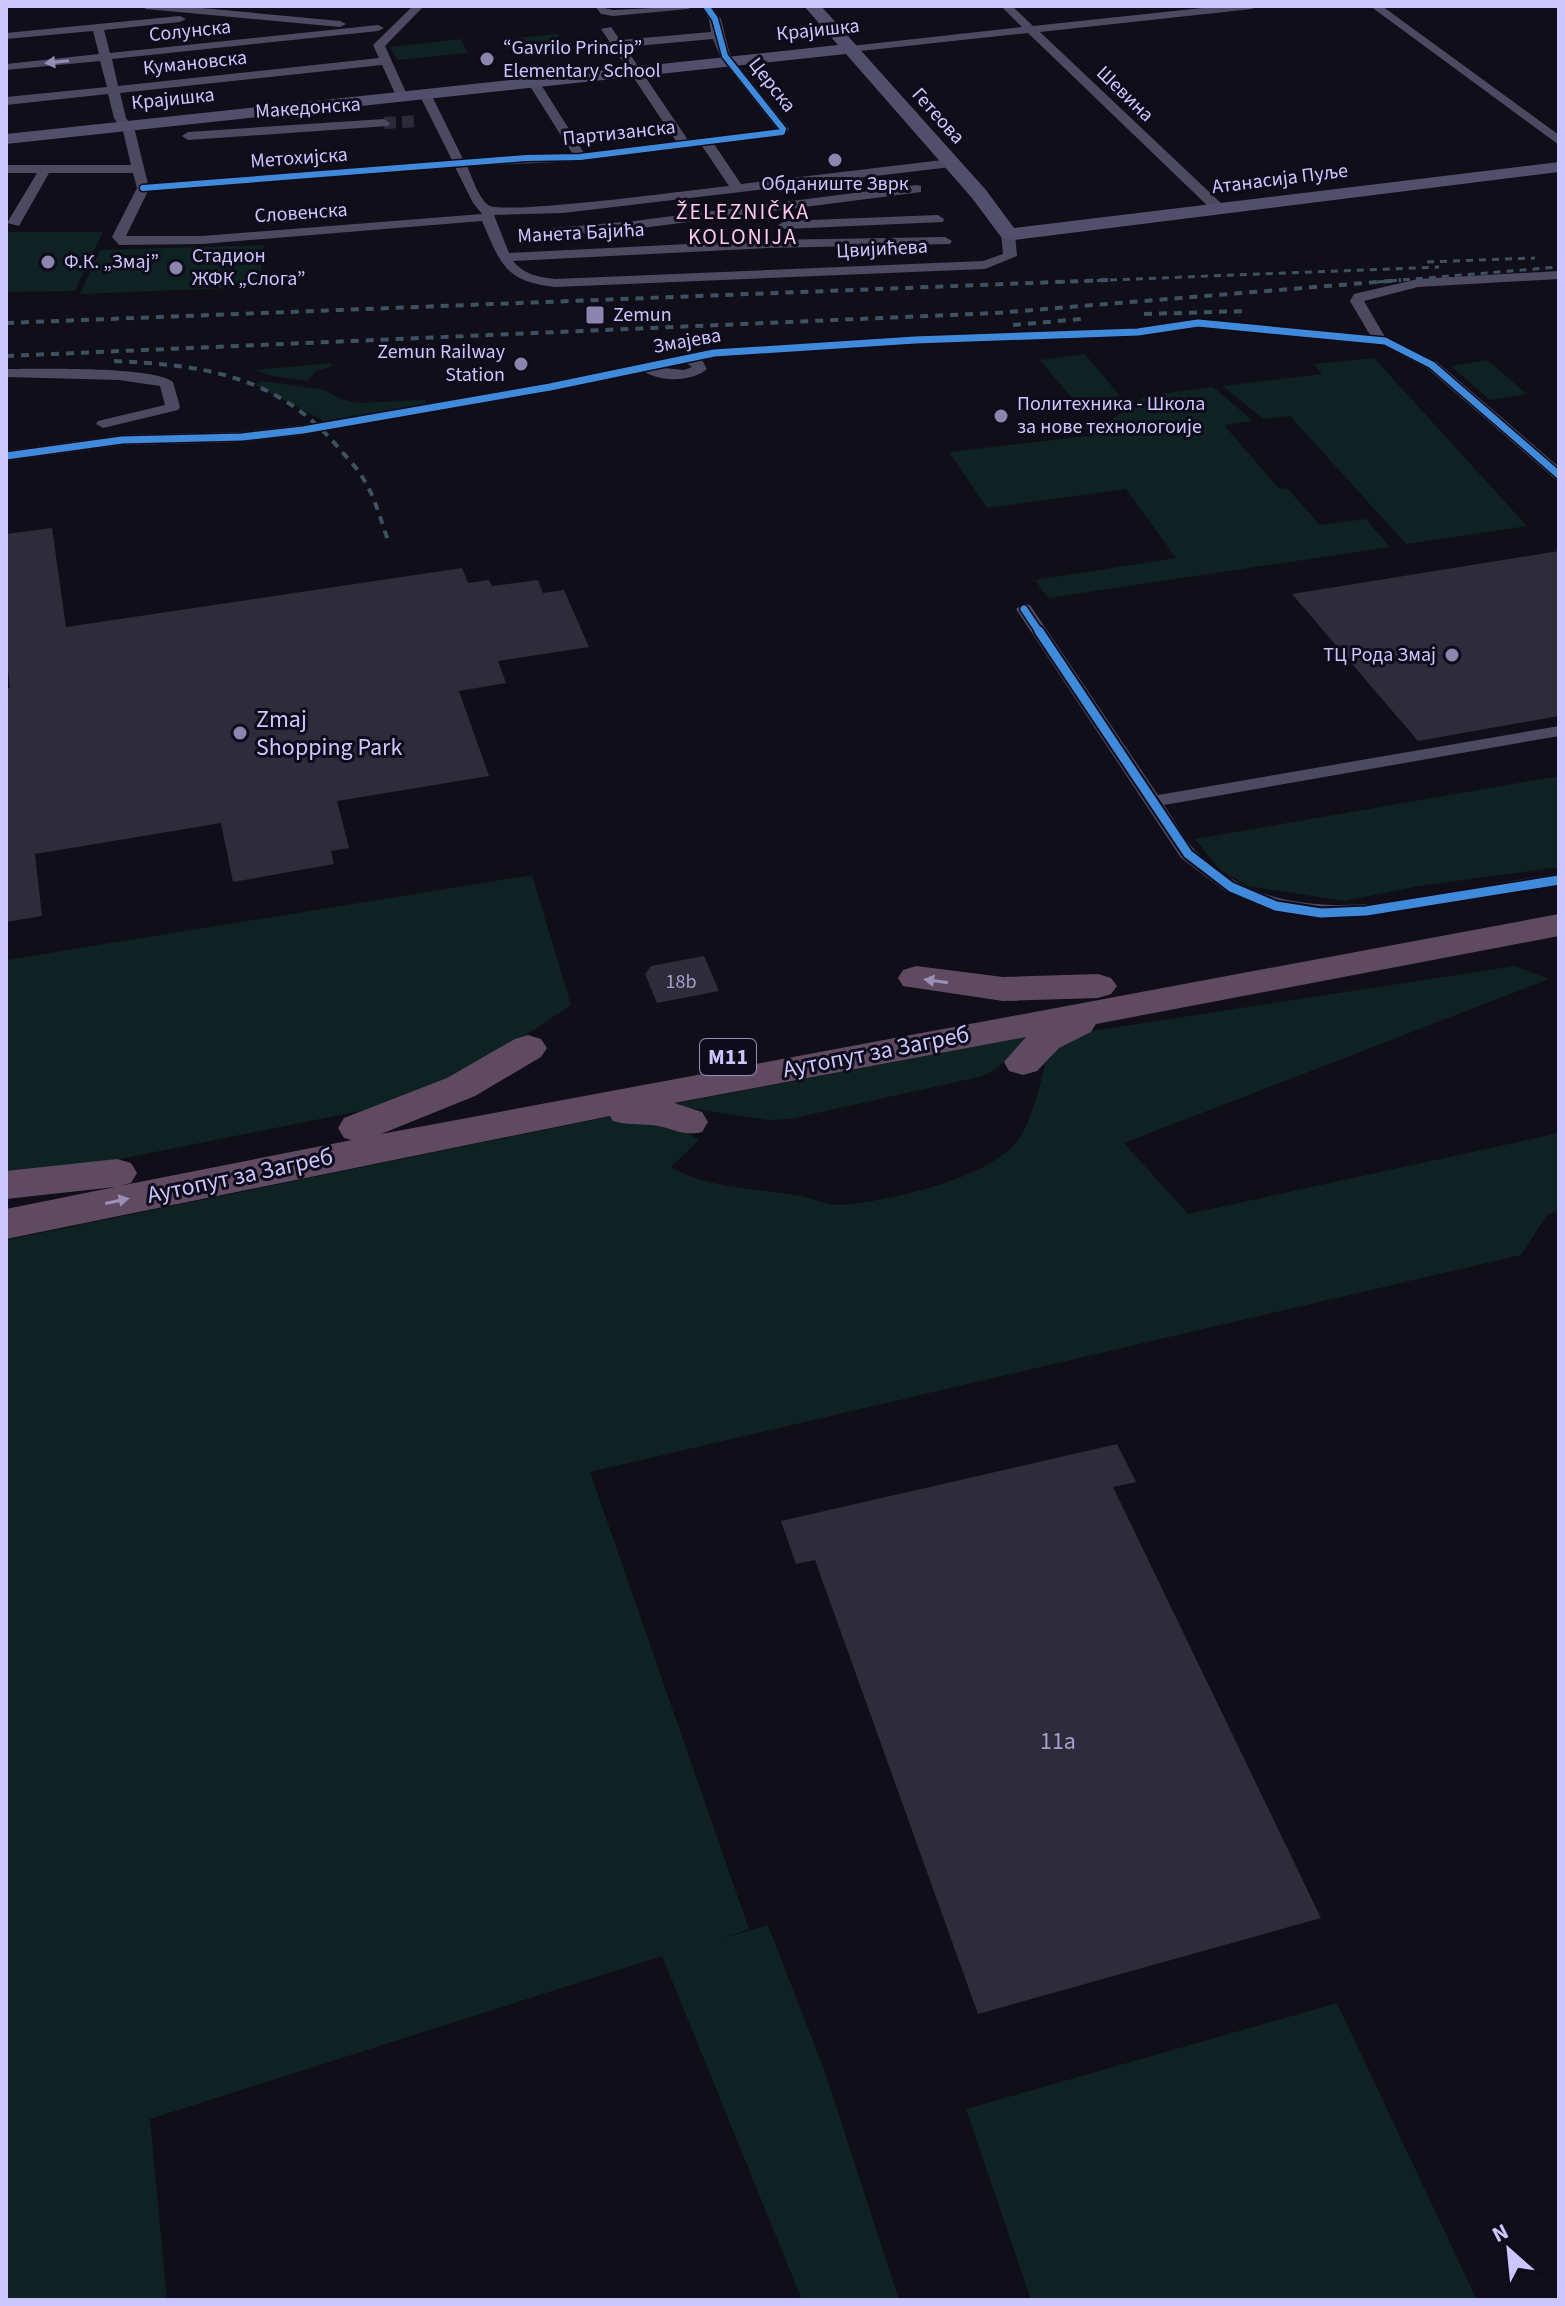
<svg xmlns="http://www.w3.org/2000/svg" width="1565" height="2306" viewBox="0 0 1565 2306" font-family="'Source Sans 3',sans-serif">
<rect width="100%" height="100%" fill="#100e18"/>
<path fill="#0e2222" d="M 558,34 L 564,44 L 506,49 L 501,39 Z
M 460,39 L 468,53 L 397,60 L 390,47 Z
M 6,232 L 103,232 L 75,291 L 6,292 Z
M 264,245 L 259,287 L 80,294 L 100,250 Z
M 1085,354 L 1120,396 L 1075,402 L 1040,360 Z
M 1374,358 L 1527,526 L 1406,544 L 1290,416 L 1263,419 L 1223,386 L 1322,374 L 1314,364 Z
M 1487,360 L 1527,394 L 1490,400 L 1451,366 Z
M 331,363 L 332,367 L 317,370 L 308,381 L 273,376 L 255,370 Z
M 262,381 L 325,390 L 340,399 L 357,403 L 425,400 L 426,404 L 324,421 L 255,385 Z
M 1213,387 L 1253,421 L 1224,425 L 1279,489 L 1287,488 L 1320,525 L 1366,519 L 1390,547 L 1048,598 L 1035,580 L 1176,558 L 1126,489 L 987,508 L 949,452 L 1088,436 L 1145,396 Z
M 1559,776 L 1559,867 L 1419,886 L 1344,901 L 1248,886 L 1220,870 L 1195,839 Z
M 532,875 L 571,1005 L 472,1071 L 370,1109 L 6,1182 L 6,960 Z
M 1515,966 L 1549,979 L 1124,1143 L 1188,1214 L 1559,1133 L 1559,1210 L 1547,1215 L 1521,1255 L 590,1472 L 749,1929 L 720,1939 L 768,1925 L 825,2072 L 899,2300 L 802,2300 L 662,1956 L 150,2119 L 167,2300 L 6,2300 L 6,1240 L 618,1115 L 675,1125 L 699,1140 L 671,1167 C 707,1189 759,1188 801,1196 C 814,1199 829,1206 842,1205 C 888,1201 995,1178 1020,1137 C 1035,1112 1042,1078 1048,1050 L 1085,1032 Z
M 1035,1035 L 997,1068 L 983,1076 L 790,1119 L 767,1120 L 668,1105 Z
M 1337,2003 L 1477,2300 L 1031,2300 L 966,2109 Z"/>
<path fill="#2e2b3b" d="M 52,528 L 66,627 L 462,568 L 468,583 L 489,580 L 492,586 L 538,580 L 543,593 L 564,590 L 589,647 L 498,661 L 506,683 L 459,691 L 489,776 L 337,801 L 349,848 L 331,851 L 334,864 L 233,882 L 221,823 L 35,854 L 42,916 L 6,922 L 6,689 L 10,688 L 6,652 L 6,534 Z
M 1559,551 L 1559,716 L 1418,741 L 1292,594 Z
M 704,956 L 719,991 L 657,1003 L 645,974 L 651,966 Z
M 1117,1444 L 1136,1482 L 1113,1487 L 1321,1918 L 978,2014 L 815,1560 L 796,1564 L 781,1521 Z"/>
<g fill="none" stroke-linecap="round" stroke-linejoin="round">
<path stroke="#2c2a3a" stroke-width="12" stroke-dasharray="12 6" stroke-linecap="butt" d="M 384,123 L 417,121"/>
<path fill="#4b4a61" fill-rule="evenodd" d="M 141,6 L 181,6 L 340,21 L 346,24 L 340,27 L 146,9 Z
M 413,6 L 424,6 L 385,46 L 408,97 L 406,100 L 398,100 L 382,65 L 120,93 L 126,118 L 135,131 L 148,184 L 452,160 L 419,94 L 425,90 L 431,94 L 463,159 L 572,153 L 528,83 L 534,80 L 540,83 L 584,153 L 676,141 L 601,29 L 611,27 L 620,40 L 711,32 L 709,19 L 701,6 L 711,6 L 721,19 L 730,55 L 789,129 L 782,136 L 714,144 L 741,184 L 951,159 L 957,163 L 951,167 L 563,213 L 494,215 L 509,253 L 768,240 L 945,237 L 952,241 L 950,244 L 768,248 L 513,261 C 525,275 538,277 555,279 L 983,261 L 1003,254 L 1001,233 L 1008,229 L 1015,233 L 1017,256 L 985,269 L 555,287 C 504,281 501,264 482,221 L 202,244 L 119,245 L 112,237 L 137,188 L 133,173 L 49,173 L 19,226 L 7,223 L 37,173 L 6,173 L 6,165 L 131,165 L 123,131 L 114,118 L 108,94 L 6,105 L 6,97 L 107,87 L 100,61 L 6,70 L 6,64 L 99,54 L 93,31 L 6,39 L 6,33 L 180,16 L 186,19 L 180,22 L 104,30 L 110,53 L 378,25 L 384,28 L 378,31 L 112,59 L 118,86 L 379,58 L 373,45 ZM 713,39 L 721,58 L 777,129 L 688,140 L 625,47 ZM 702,146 L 729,186 C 697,189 504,216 488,205 C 478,197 472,177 467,166 L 580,161 ZM 455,167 L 473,203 L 482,214 L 202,236 L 126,236 L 148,191 Z
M 595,6 L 613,10 L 693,6 L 688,9 L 613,16 L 601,14 Z
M 1001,6 L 1012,6 L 1033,26 L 1221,6 L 1257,6 L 1252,9 L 1040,32 L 1224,206 L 1224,212 L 1214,212 L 1028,33 L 851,52 L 845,49 L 851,46 L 1022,27 Z
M 1370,6 L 1382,6 L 1559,135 L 1559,145 Z
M 384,119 L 390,123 L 388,126 L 188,140 L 182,136 L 188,132 Z
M 917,185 L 921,186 L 921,192 L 634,229 L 554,236 L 547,232 L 554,228 L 634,221 Z
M 938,215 L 944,219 L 943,222 L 785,229 L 778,225 L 785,221 Z
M 1559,271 L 1559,279 L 1418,287 L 1364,301 L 1385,337 L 1437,362 L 1559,467 L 1559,480 L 1554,478 L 1427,368 L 1382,345 L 1198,327 L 1138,336 L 915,344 L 714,357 L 702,360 L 707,369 C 692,382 661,382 645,372 L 303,435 L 242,442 L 122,445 L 6,461 L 6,451 L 122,435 L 242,432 L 303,425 L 550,383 L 714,349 L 915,336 L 1138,328 L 1198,319 L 1370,335 L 1350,301 L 1354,294 L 1418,279 ZM 686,363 L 692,367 L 684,370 L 663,368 Z
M 6,369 C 37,369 154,366 173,382 L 180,407 L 178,410 L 103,428 L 96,424 L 98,421 L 165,405 L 160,386 L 119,380 L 6,377 Z
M 1024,604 L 1030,605 L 1158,795 L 1559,726 L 1559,736 L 1164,805 C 1174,819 1183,838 1195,850 C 1292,949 1441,887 1559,874 L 1559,886 L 1366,917 L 1321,919 L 1269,910 L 1225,891 L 1181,858 L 1016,609 Z"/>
<path fill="#514f6c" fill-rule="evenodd" d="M 804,6 L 821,6 L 986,190 L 1014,228 L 1559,162 L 1559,172 L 1013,240 L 1001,237 L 972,198 L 846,54 L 6,144 L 6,134 L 838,45 Z"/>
<path fill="#604a62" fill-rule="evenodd" d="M 1559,914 L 1559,936 L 1096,1024 L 1091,1032 L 1059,1048 L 1037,1071 L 1023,1075 L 1009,1071 L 1004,1062 L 1026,1037 L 674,1103 L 702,1112 L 708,1122 L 702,1132 C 682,1137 671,1127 652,1125 C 638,1124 627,1125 613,1121 L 610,1116 L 6,1239 L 6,1209 L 115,1187 L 6,1199 L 6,1171 L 117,1159 L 131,1163 L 137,1173 L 131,1183 L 119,1186 L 352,1140 L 344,1138 L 338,1128 L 344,1118 L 447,1078 L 515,1039 L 528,1035 L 541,1039 L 547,1048 L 541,1057 L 475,1096 L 381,1134 Z
M 916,966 L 1003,977 L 1098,974 L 1111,978 L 1117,986 L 1111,994 L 1098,998 L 1003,1001 L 903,986 L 898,978 L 903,970 Z"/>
<path stroke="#3d5261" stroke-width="3" stroke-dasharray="7 6" stroke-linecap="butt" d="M 1427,262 L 1535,258
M 1058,282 L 1439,267
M 1377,282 L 1559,267"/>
<path stroke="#3d5261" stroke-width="4" stroke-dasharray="8 7" stroke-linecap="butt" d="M 1144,314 L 1248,311
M 6,323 L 1109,280
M 1013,325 L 1081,319
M 6,356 L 996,313 L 1401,280
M 114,361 C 203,365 276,375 337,446 C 346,457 357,467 364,480 C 376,499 381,522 389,543"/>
<defs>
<path id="cycleway-far2" d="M 143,188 L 526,158 L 580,157 L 782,132 L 783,129 L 725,56 L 715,19 L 706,6"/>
<path id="cycleway-far1" d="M 6,456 L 122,440 L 242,437 L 303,430 L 550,387 L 714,353 L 915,340 L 1138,332 L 1198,323 L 1385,341 L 1432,365 L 1559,475
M 1024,609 L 1040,633"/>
<path id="cycleway" d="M 1039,631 L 1188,854 L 1231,887 L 1276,906 L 1321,913 L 1366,911 L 1559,880"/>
</defs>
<use href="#cycleway-far2" stroke="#0e0b1b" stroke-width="9"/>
<use href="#cycleway-far1" stroke="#0e0b1b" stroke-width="10"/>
<use href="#cycleway" stroke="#0e0b1b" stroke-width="13"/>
<use href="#cycleway-far2" stroke="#408adc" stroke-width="6"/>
<use href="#cycleway-far1" stroke="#408adc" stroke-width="7"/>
<use href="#cycleway" stroke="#408adc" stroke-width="9"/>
</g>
<defs><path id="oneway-solid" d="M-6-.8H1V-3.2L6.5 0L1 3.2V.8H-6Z" transform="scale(2)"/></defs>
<use fill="#928eb7" href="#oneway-solid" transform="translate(57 62) rotate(174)"/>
<g fill="#9b8eb8">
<use href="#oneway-solid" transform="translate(936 981) rotate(-172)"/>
<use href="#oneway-solid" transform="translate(117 1201) rotate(-12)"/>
</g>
<g fill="#8a86ae" stroke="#0e0b1b" stroke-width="3">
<circle cx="487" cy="59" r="8"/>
<circle cx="835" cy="160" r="8"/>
<circle cx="48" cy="262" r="8"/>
<circle cx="176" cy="268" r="8"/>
<rect x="585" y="305" width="20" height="20" rx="4"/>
<circle cx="521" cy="364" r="8"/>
<circle cx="1001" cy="416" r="8"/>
<circle cx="1452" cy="655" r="8"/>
<circle cx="240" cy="733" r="8"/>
</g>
<g text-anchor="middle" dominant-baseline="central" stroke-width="6" stroke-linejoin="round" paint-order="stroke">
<g font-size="20" fill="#ccc6fe" stroke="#0e0b1b">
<text transform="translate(818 30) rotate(-6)">Крајишка</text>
<text transform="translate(190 31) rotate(-6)">Солунска</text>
<text transform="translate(195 63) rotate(-6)">Кумановска</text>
<text transform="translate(772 85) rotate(52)">Церска</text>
<text transform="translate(1125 94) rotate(44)">Шевина</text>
<text transform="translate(173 99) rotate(-6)">Крајишка</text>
<text transform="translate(308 108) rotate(-4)">Македонска</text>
<text transform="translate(938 116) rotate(48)">Гетеова</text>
<text transform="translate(619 133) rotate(-6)">Партизанска</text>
<text transform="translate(299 158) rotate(-4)">Метохијска</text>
<text transform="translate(1280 179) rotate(-7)">Атанасија Пуље</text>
<text transform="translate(301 213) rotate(-4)">Словенска</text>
<text transform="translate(581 233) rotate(-3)">Манета Бајића</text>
<text transform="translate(882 249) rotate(-3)">Цвијићева</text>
<text transform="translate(687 341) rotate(-10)">Змајева</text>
</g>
<g font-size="20" fill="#ccc6fe" stroke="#0e0b1b" text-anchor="start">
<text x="503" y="48">“Gavrilo Princip”<tspan x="503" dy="23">Elementary School</tspan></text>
<text x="835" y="184" text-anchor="middle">Обданиште Зврк</text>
<text x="192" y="256">Стадион<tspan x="192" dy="23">ЖФК „Слога”</tspan></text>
<text x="64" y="262">Ф.К. „Змај”</text>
<text x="613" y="315">Zemun</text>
<text x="505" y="352" text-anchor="end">Zemun Railway<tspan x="505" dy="23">Station</tspan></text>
<text x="1017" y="404">Политехника - Школа<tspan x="1017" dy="23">за нове технологоије</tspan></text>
<text x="1436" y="655" text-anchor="end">ТЦ Рода Змај</text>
</g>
<g font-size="20" fill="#a49fcd">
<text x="681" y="982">18b</text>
</g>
<g font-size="22" letter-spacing="2" fill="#fec8eb" stroke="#0e0b1b">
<text x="743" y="212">ŽELEZNIČKA<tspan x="743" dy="25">KOLONIJA</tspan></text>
</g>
<rect fill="#0e0b1b" stroke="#938eba" stroke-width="2" x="700" y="1039" width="56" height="36" rx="6"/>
<g font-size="22" font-weight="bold" fill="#ccc6fe">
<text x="728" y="1057">M11</text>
</g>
<g font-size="24" fill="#ccc6fe" stroke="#0e0b1b" text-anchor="start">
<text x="256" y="719">Zmaj<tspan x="256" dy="28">Shopping Park</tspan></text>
</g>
<g font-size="24" fill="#ccc6fe" stroke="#0e0b1b">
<text transform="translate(876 1052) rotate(-11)">Аутопут за Загреб</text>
<text transform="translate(240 1176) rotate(-12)">Аутопут за Загреб</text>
</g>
<g font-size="24" fill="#a49fcd">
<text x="1058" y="1741">11a</text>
</g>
</g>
<rect width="1565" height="2306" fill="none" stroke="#ccc6fe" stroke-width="16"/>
<g transform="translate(1509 2250) rotate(333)" stroke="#0e0b1b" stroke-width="6" paint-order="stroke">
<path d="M0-6L14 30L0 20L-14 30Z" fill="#ccc6fe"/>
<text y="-12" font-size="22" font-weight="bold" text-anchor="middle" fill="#ccc6fe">N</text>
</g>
</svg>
